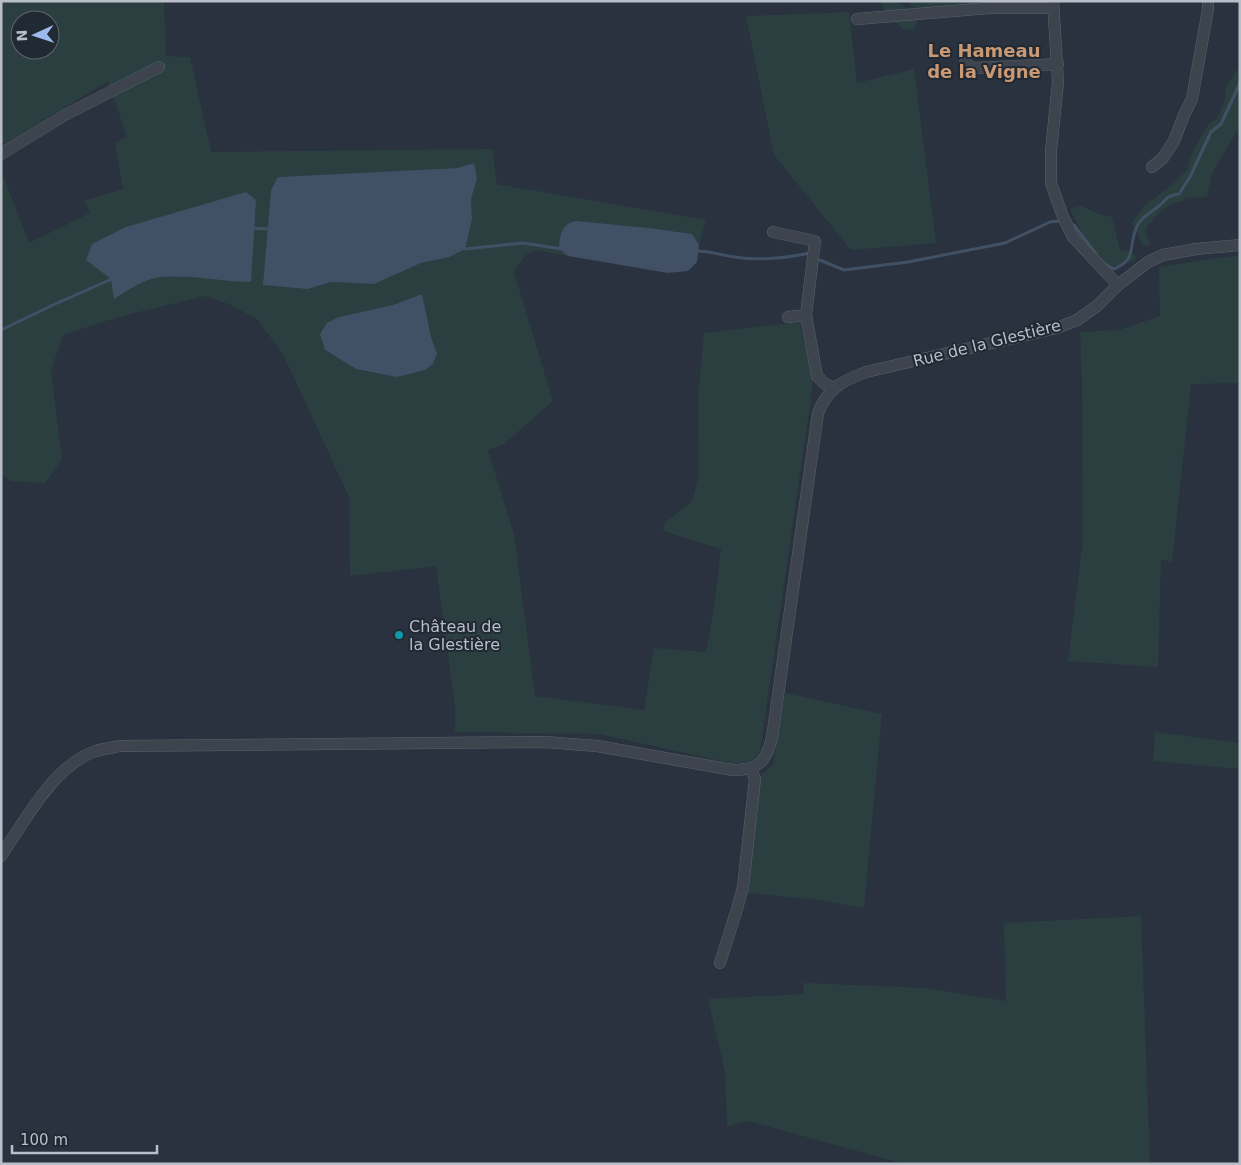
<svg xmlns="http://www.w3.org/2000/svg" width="1241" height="1165" viewBox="0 0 1241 1165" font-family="'DejaVu Sans',sans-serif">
<rect width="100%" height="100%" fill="#29323e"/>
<path fill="#2c3f40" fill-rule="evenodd" d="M 1,1 L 164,1 L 166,56 L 190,57 L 211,152 L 492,149 L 497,184 L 706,220 L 699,245 L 692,234 L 649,228 L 577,221 L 559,249 L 568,256 L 538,250 L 526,255 L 514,272 L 553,401 L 504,444 L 488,450 L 514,534 L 535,696 L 644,710 L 654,648 L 706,652 L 714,608 L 721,549 L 663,531 L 665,522 L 692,502 L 699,475 L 698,398 L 704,333 L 800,322 L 813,384 L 760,751 L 753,760 L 735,764 L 599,734 L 455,732 L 455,706 L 436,566 L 350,576 L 349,497 L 283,354 L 257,319 L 231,305 L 205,296 L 118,317 L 63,335 L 51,371 L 62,459 L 45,483 L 12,481 L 1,474 L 1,170 L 29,243 L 90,213 L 84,201 L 123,189 L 115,143 L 127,137 L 108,81 L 1,146 ZM 20,20 L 50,20 L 50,50 L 20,50 ZM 474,163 L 477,179 L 471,199 L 472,219 L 449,257 L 421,263 L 374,284 L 331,282 L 308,289 L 278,177 L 457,168 ZM 422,295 L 431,337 L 437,353 L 375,373 L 356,369 L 325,350 L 339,317 L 393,305 Z
M 881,1 L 896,1 L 919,18 L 914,29 L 904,30 L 883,9 Z
M 906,1 L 1020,1 L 962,6 L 923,11 L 914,8 Z
M 849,12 L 857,83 L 914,69 L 936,243 L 851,250 L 774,155 L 746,16 Z
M 1240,66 L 1240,126 L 1212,173 L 1207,197 L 1186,198 C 1182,203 1178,201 1172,204 C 1162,209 1152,220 1145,229 L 1150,245 L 1143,246 L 1139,236 L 1131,223 L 1143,207 L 1173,184 L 1187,170 L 1191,155 L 1201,137 L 1209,124 L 1218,117 L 1226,96 L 1225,88 Z
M 1081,206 L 1099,214 L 1112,217 L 1120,250 L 1130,251 L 1137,258 C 1128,265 1115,269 1104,263 C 1093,257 1076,221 1070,209 Z
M 1240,255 L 1240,383 L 1191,384 L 1172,562 L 1161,559 L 1158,667 L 1068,661 L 1083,540 L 1082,383 L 1080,332 L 1119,330 L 1160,316 L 1159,267 Z
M 785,693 L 882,714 L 864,908 L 812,899 L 748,893 L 761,775 L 773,765 Z
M 1155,732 L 1240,743 L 1240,769 L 1153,761 Z
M 1141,916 L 1150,1164 L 904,1164 L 748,1121 L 727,1126 L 725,1072 L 708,999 L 803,994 L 804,983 L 925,988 L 1006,1001 L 1004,923 Z"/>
<path fill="#415065" d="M 474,163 L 477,179 L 471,199 L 472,219 L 465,249 L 449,257 L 421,263 L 374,284 L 331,282 L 308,289 L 263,285 L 271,190 L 278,177 L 457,168 Z
M 246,192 L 256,200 L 251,282 C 222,282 177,272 151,279 C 137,284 126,291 114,299 L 111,279 L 86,260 L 92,244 L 126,227 Z
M 577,221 L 649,228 L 692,234 L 699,245 L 697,262 L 688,271 L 668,273 L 568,256 L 559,249 C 560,235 561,223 577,221 Z
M 422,294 L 431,337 L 437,353 L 433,364 L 425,370 L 397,377 L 356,369 L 325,350 L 320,334 L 327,323 L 339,317 L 393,305 Z"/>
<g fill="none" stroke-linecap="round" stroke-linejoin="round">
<path stroke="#415065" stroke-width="3" d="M 1074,225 L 1096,254
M 251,228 L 272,229
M 461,248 L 465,249 L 523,243 L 562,249
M 695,251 C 712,251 719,255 735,257 C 759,261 786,258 810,253
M 820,260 L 844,270 L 908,262 L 1005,243 L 1050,222 L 1059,221
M 1103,263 L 1114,269 C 1136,259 1129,250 1135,231 C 1139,218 1150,213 1159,206 C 1168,198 1166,196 1179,194 L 1190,177 L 1211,132 L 1221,124 L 1240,83
M 1,330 L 53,305 L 114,278"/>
<defs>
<path id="street" d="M 1053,1 L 1058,82 L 1051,151 L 1051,183 L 1063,217 L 1073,237 L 1118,285
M 857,19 L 989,8 L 1053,8
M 965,63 L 973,68 L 1058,64
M 1,154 L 65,115 L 159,67
M 1152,167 L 1163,158 L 1174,141 L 1184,115 L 1192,99 L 1208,9 L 1208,1
M 773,232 L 815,241 L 806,315 L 817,376 L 825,384 L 834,388
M 788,317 L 806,315
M 1,856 C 24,822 53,767 93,752 C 101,749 111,748 120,746 L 545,742 L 597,746 L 733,770 C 758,770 766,762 772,738 L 818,413 C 828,388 842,381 866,372 L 1057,328 L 1077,320 L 1097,306 L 1118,285 L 1148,262 L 1163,255 L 1196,249 L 1240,245
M 720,963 L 737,909 L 743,887 L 755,779 L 751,769"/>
</defs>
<use href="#street" stroke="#5a626c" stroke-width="12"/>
<use href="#street" stroke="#3d444e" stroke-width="11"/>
</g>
<circle fill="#0f9aa8" stroke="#212933" stroke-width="2" cx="399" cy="635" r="5"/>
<g text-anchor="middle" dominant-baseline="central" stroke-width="4" stroke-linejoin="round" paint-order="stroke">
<g font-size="16" fill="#b9bfc9" stroke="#212933">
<text transform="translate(987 343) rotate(-14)">Rue de la Glestière</text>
</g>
<g font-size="16" fill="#b9bfc9" stroke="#212933" text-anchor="start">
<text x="409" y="626">Château de<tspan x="409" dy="18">la Glestière</tspan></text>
</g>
<g font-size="18" font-weight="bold" fill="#c99874" stroke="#212933">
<text x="984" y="50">Le Hameau<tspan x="984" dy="21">de la Vigne</tspan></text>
</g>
</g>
<rect width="1241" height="1165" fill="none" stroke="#b9bfc9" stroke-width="5"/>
<g transform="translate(35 35) rotate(267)"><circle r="24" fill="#212933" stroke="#5e656f"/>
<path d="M0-4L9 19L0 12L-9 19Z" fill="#9bbbec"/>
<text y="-8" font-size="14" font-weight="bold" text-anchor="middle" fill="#b9bfc9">N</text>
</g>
<path d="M12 1145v8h145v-8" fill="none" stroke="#b9bfc9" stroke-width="2.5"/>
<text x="20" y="1145" font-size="15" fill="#b9bfc9" stroke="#212933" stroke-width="4" paint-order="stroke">100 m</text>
</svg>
